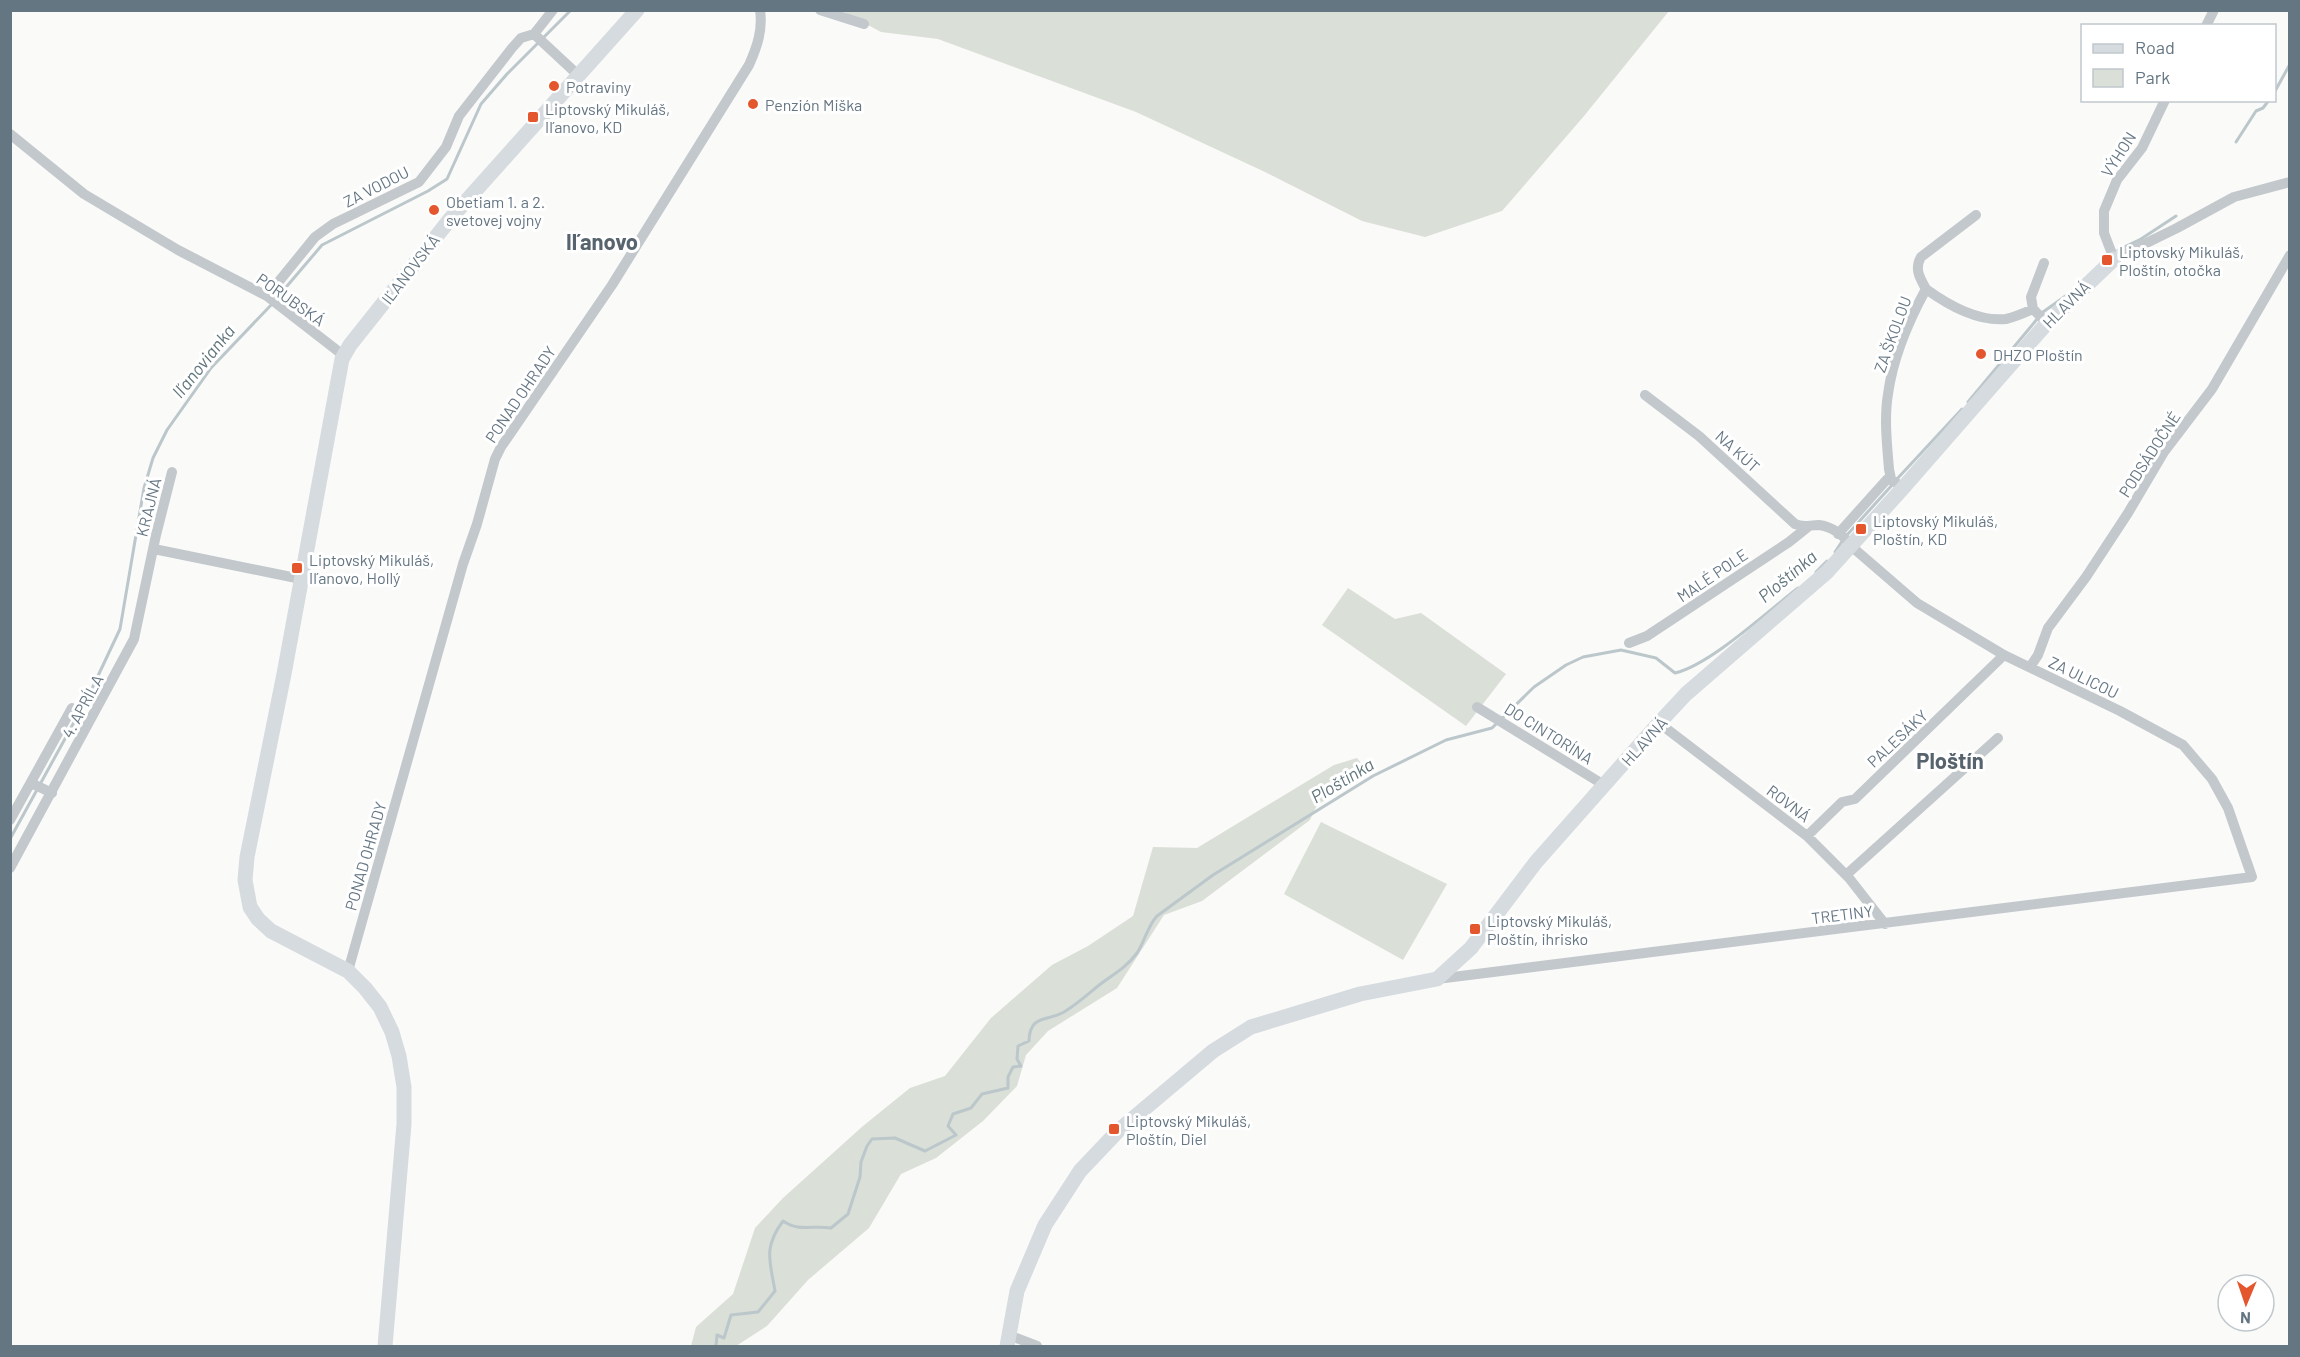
<svg xmlns="http://www.w3.org/2000/svg" width="2300" height="1357" viewBox="0 0 2300 1357" font-family="Barlow,sans-serif">
<rect width="100%" height="100%" fill="#fafaf8"/>
<path fill="#dadfd7" d="M 842,11 L 1669,11 L 1584,116 L 1502,211 L 1425,237 L 1362,221 L 1265,172 L 1136,112 L 938,39 L 881,32 Z
M 1348,588 L 1395,619 L 1421,613 L 1506,674 L 1466,726 L 1322,625 Z
M 1357,758 L 1369,773 L 1317,805 L 1310,820 L 1202,901 L 1164,915 L 1117,988 L 1048,1031 L 1026,1055 L 1017,1086 L 983,1121 L 936,1158 L 901,1174 L 869,1228 L 808,1280 L 767,1326 L 736,1346 L 691,1346 L 696,1327 L 733,1294 L 755,1228 L 783,1198 L 863,1126 L 910,1088 L 945,1076 L 991,1018 L 1052,965 L 1088,946 L 1133,916 L 1153,847 L 1197,848 L 1334,765 Z
M 1321,822 L 1447,884 L 1403,960 L 1284,894 Z"/>
<g fill="none" stroke-linecap="round" stroke-linejoin="round">
<path stroke="#bbc7cb" stroke-width="3" d="M 2274,93 L 2290,64
M 2236,142 L 2256,111 L 2263,108 L 2269,100
M 2118,250 L 2141,239 L 2176,216
M 276,299 L 322,245 L 428,191 L 447,179 L 481,104 L 507,74 L 571,10
M 1968,402 L 2043,312 L 2067,295
M 1897,479 L 1962,409
M 1847,535 L 1893,484
M 1835,552 L 1843,540
M 1816,572 L 1827,561
M 10,839 L 89,695 L 120,629 L 144,488 L 153,458 L 167,430 L 211,368 L 272,304
M 716,1346 L 717,1335 L 724,1338 L 731,1315 L 758,1312 L 775,1291 C 770,1261 763,1248 783,1221 C 799,1232 812,1225 831,1228 L 848,1214 L 860,1177 L 861,1162 L 867,1146 L 872,1139 L 895,1138 L 925,1151 L 956,1135 L 948,1126 L 953,1114 L 971,1108 L 982,1094 L 1008,1088 L 1008,1077 L 1013,1067 L 1021,1066 L 1017,1059 L 1018,1046 L 1029,1041 C 1030,1014 1046,1022 1064,1012 C 1076,1005 1087,995 1098,986 C 1112,975 1126,968 1137,953 C 1145,941 1147,927 1157,916 L 1213,875 L 1373,776 L 1446,740 L 1492,728 L 1534,687 L 1566,665 L 1583,657 L 1621,650 L 1656,658 L 1675,673 C 1710,665 1768,611 1798,588"/>
<path stroke="#c3c8cc" stroke-width="10" d="M 820,10 L 864,24
M 2206,26 L 2214,10
M 534,34 L 578,75
M 2165,100 L 2142,148 L 2117,180 L 2104,211 L 2104,233 L 2114,259 L 2177,228 L 2234,197 L 2290,182
M 10,134 L 84,194 L 178,250 L 267,296 L 343,355
M 1926,289 C 1948,305 1977,322 2006,319 C 2015,317 2024,313 2033,309 L 2047,323
M 267,296 L 315,237 L 333,224 L 419,182 L 446,147 L 459,116 L 512,48 L 521,38 L 534,34 L 553,10
M 2033,309 L 2031,297 L 2044,263
M 1903,488 L 1891,479 L 1889,469 C 1887,445 1884,418 1888,394 C 1893,357 1908,322 1926,289 C 1920,278 1914,269 1921,257 L 1976,215
M 1838,534 L 1890,476
M 154,549 L 301,579
M 1629,643 L 1647,636 L 1789,542 L 1809,526
M 2030,667 L 2038,655 L 2048,628 L 2086,577 L 2128,513 L 2164,452 L 2212,389 L 2290,255
M 1477,707 L 1604,785
M 1659,723 L 1807,836 L 1849,878 L 1885,924
M 31,783 L 52,793
M 10,820 L 72,708
M 1807,836 L 1842,802 L 1855,799 L 2004,655
M 10,868 L 134,639 L 156,535 L 172,472
M 1846,875 L 1998,738
M 348,971 L 463,564 L 477,524 L 495,459 L 501,447 L 612,285 L 749,65 C 757,47 763,30 760,10
M 1437,979 L 2252,877 L 2228,808 L 2212,779 L 2183,745 L 2120,711 L 2004,655 L 1917,603 L 1851,546 C 1845,536 1831,526 1819,525 C 1809,525 1803,528 1795,524 L 1699,436 L 1645,395
M 1009,1335 L 1037,1346"/>
<path stroke="#d6dbdf" stroke-width="15" d="M 385,1346 L 404,1124 L 404,1087 L 399,1056 L 392,1032 L 380,1007 L 365,988 L 348,971 L 271,931 L 258,919 L 250,907 L 245,880 L 247,857 L 284,674 L 342,359 L 350,345 L 451,218 L 637,10
M 1007,1346 L 1017,1291 L 1045,1225 L 1080,1171 L 1118,1131 L 1213,1051 L 1251,1027 L 1360,994 L 1437,979 L 1471,948 L 1536,862 L 1659,723 L 1686,694 L 1827,572 L 1903,488 L 2047,323 L 2114,259"/>
</g>
<g fill="#e4572e" stroke="#fff" stroke-width="2">
<circle cx="554" cy="86" r="6"/>
<circle cx="753" cy="104" r="6"/>
<rect x="527" y="111" width="12" height="12" rx="3"/>
<circle cx="434" cy="210" r="6"/>
<rect x="2101" y="254" width="12" height="12" rx="3"/>
<circle cx="1981" cy="354" r="6"/>
<rect x="1855" y="523" width="12" height="12" rx="3"/>
<rect x="291" y="562" width="12" height="12" rx="3"/>
<rect x="1469" y="923" width="12" height="12" rx="3"/>
<rect x="1108" y="1123" width="12" height="12" rx="3"/>
</g>
<g text-anchor="middle" dominant-baseline="central" stroke-width="6" stroke-linejoin="round" paint-order="stroke">
<g font-size="16" fill="#657683" stroke="#fff" text-anchor="start">
<text x="566" y="86">Potraviny</text>
<text x="765" y="104">Penzión Miška</text>
<text x="545" y="108">Liptovský Mikuláš,<tspan x="545" dy="18">Iľanovo, KD</tspan></text>
<text x="446" y="201">Obetiam 1. a 2.<tspan x="446" dy="18">svetovej vojny</tspan></text>
<text x="2119" y="251">Liptovský Mikuláš,<tspan x="2119" dy="18">Ploštín, otočka</tspan></text>
<text x="1993" y="354">DHZO Ploštín</text>
<text x="1873" y="520">Liptovský Mikuláš,<tspan x="1873" dy="18">Ploštín, KD</tspan></text>
<text x="309" y="559">Liptovský Mikuláš,<tspan x="309" dy="18">Iľanovo, Hollý</tspan></text>
<text x="1487" y="920">Liptovský Mikuláš,<tspan x="1487" dy="18">Ploštín, ihrisko</tspan></text>
<text x="1126" y="1120">Liptovský Mikuláš,<tspan x="1126" dy="18">Ploštín, Diel</tspan></text>
</g>
<g font-size="16" fill="#657683" stroke="#fff">
<text transform="translate(2118 154) rotate(-57)">VÝHON</text>
<text transform="translate(376 186) rotate(-27)">ZA VODOU</text>
<text transform="translate(410 269) rotate(-52)">IĽANOVSKÁ</text>
<text transform="translate(291 299) rotate(35)">PORUBSKÁ</text>
<text transform="translate(2066 304) rotate(-45)">HLAVNÁ</text>
<text transform="translate(1892 334) rotate(-70)">ZA ŠKOLOU</text>
<text transform="translate(520 394) rotate(-56)">PONAD OHRADY</text>
<text transform="translate(1738 451) rotate(42)">NA KÚT</text>
<text transform="translate(2149 454) rotate(-57)">PODSÁDOČNÉ</text>
<text transform="translate(148 507) rotate(-76)">KRAJNÁ</text>
<text transform="translate(1712 575) rotate(-34)">MALÉ POLE</text>
<text transform="translate(2084 677) rotate(26)">ZA ULICOU</text>
<text transform="translate(82 706) rotate(-62)">4. APRÍLA</text>
<text transform="translate(1549 733) rotate(32)">DO CINTORÍNA</text>
<text transform="translate(1897 738) rotate(-43)">PALESÁKY</text>
<text transform="translate(1644 741) rotate(-48)">HLAVNÁ</text>
<text transform="translate(1789 803) rotate(37)">ROVNÁ</text>
<text transform="translate(365 856) rotate(-74)">PONAD OHRADY</text>
<text transform="translate(1842 914) rotate(-7)">TRETINY</text>
</g>
<g font-size="18" font-style="italic" fill="#60757c" stroke="#fff">
<text transform="translate(203 361) rotate(-51)">Iľanovianka</text>
<text transform="translate(1787 576) rotate(-40)">Ploštínka</text>
<text transform="translate(1342 780) rotate(-31)">Ploštínka</text>
</g>
<g font-size="22" font-weight="bold" fill="#57646e" stroke="#fff">
<text x="602" y="241">Iľanovo</text>
<text x="1950" y="760">Ploštín</text>
</g>
</g>
<rect width="2300" height="1357" fill="none" stroke="#657683" stroke-width="24"/>
<rect x="2081" y="24" width="195" height="78" fill="#ffffff" stroke="#c1c8cd" stroke-width="1.5"/>
<rect x="2093" y="44" width="30" height="9" fill="#d6dbdf" stroke="#c1c8cd" stroke-width="1.5"/>
<text x="2135" y="54" font-size="18" fill="#657683">Road</text>
<rect x="2093" y="69" width="30" height="18" fill="#dadfd7" stroke="#c1c8cd" stroke-width="1.5"/>
<text x="2135" y="84" font-size="18" fill="#657683">Park</text>
<g transform="translate(2246 1303) rotate(182)"><circle r="28" fill="#ffffff" stroke="#c1c8cd" stroke-width="1.5"/>
<path d="M0-4.5L10 22L0 15L-10 22Z" fill="#e4572e"/>
<text y="-9" font-size="16" font-weight="bold" text-anchor="middle" fill="#657683">N</text>
</g>
</svg>
